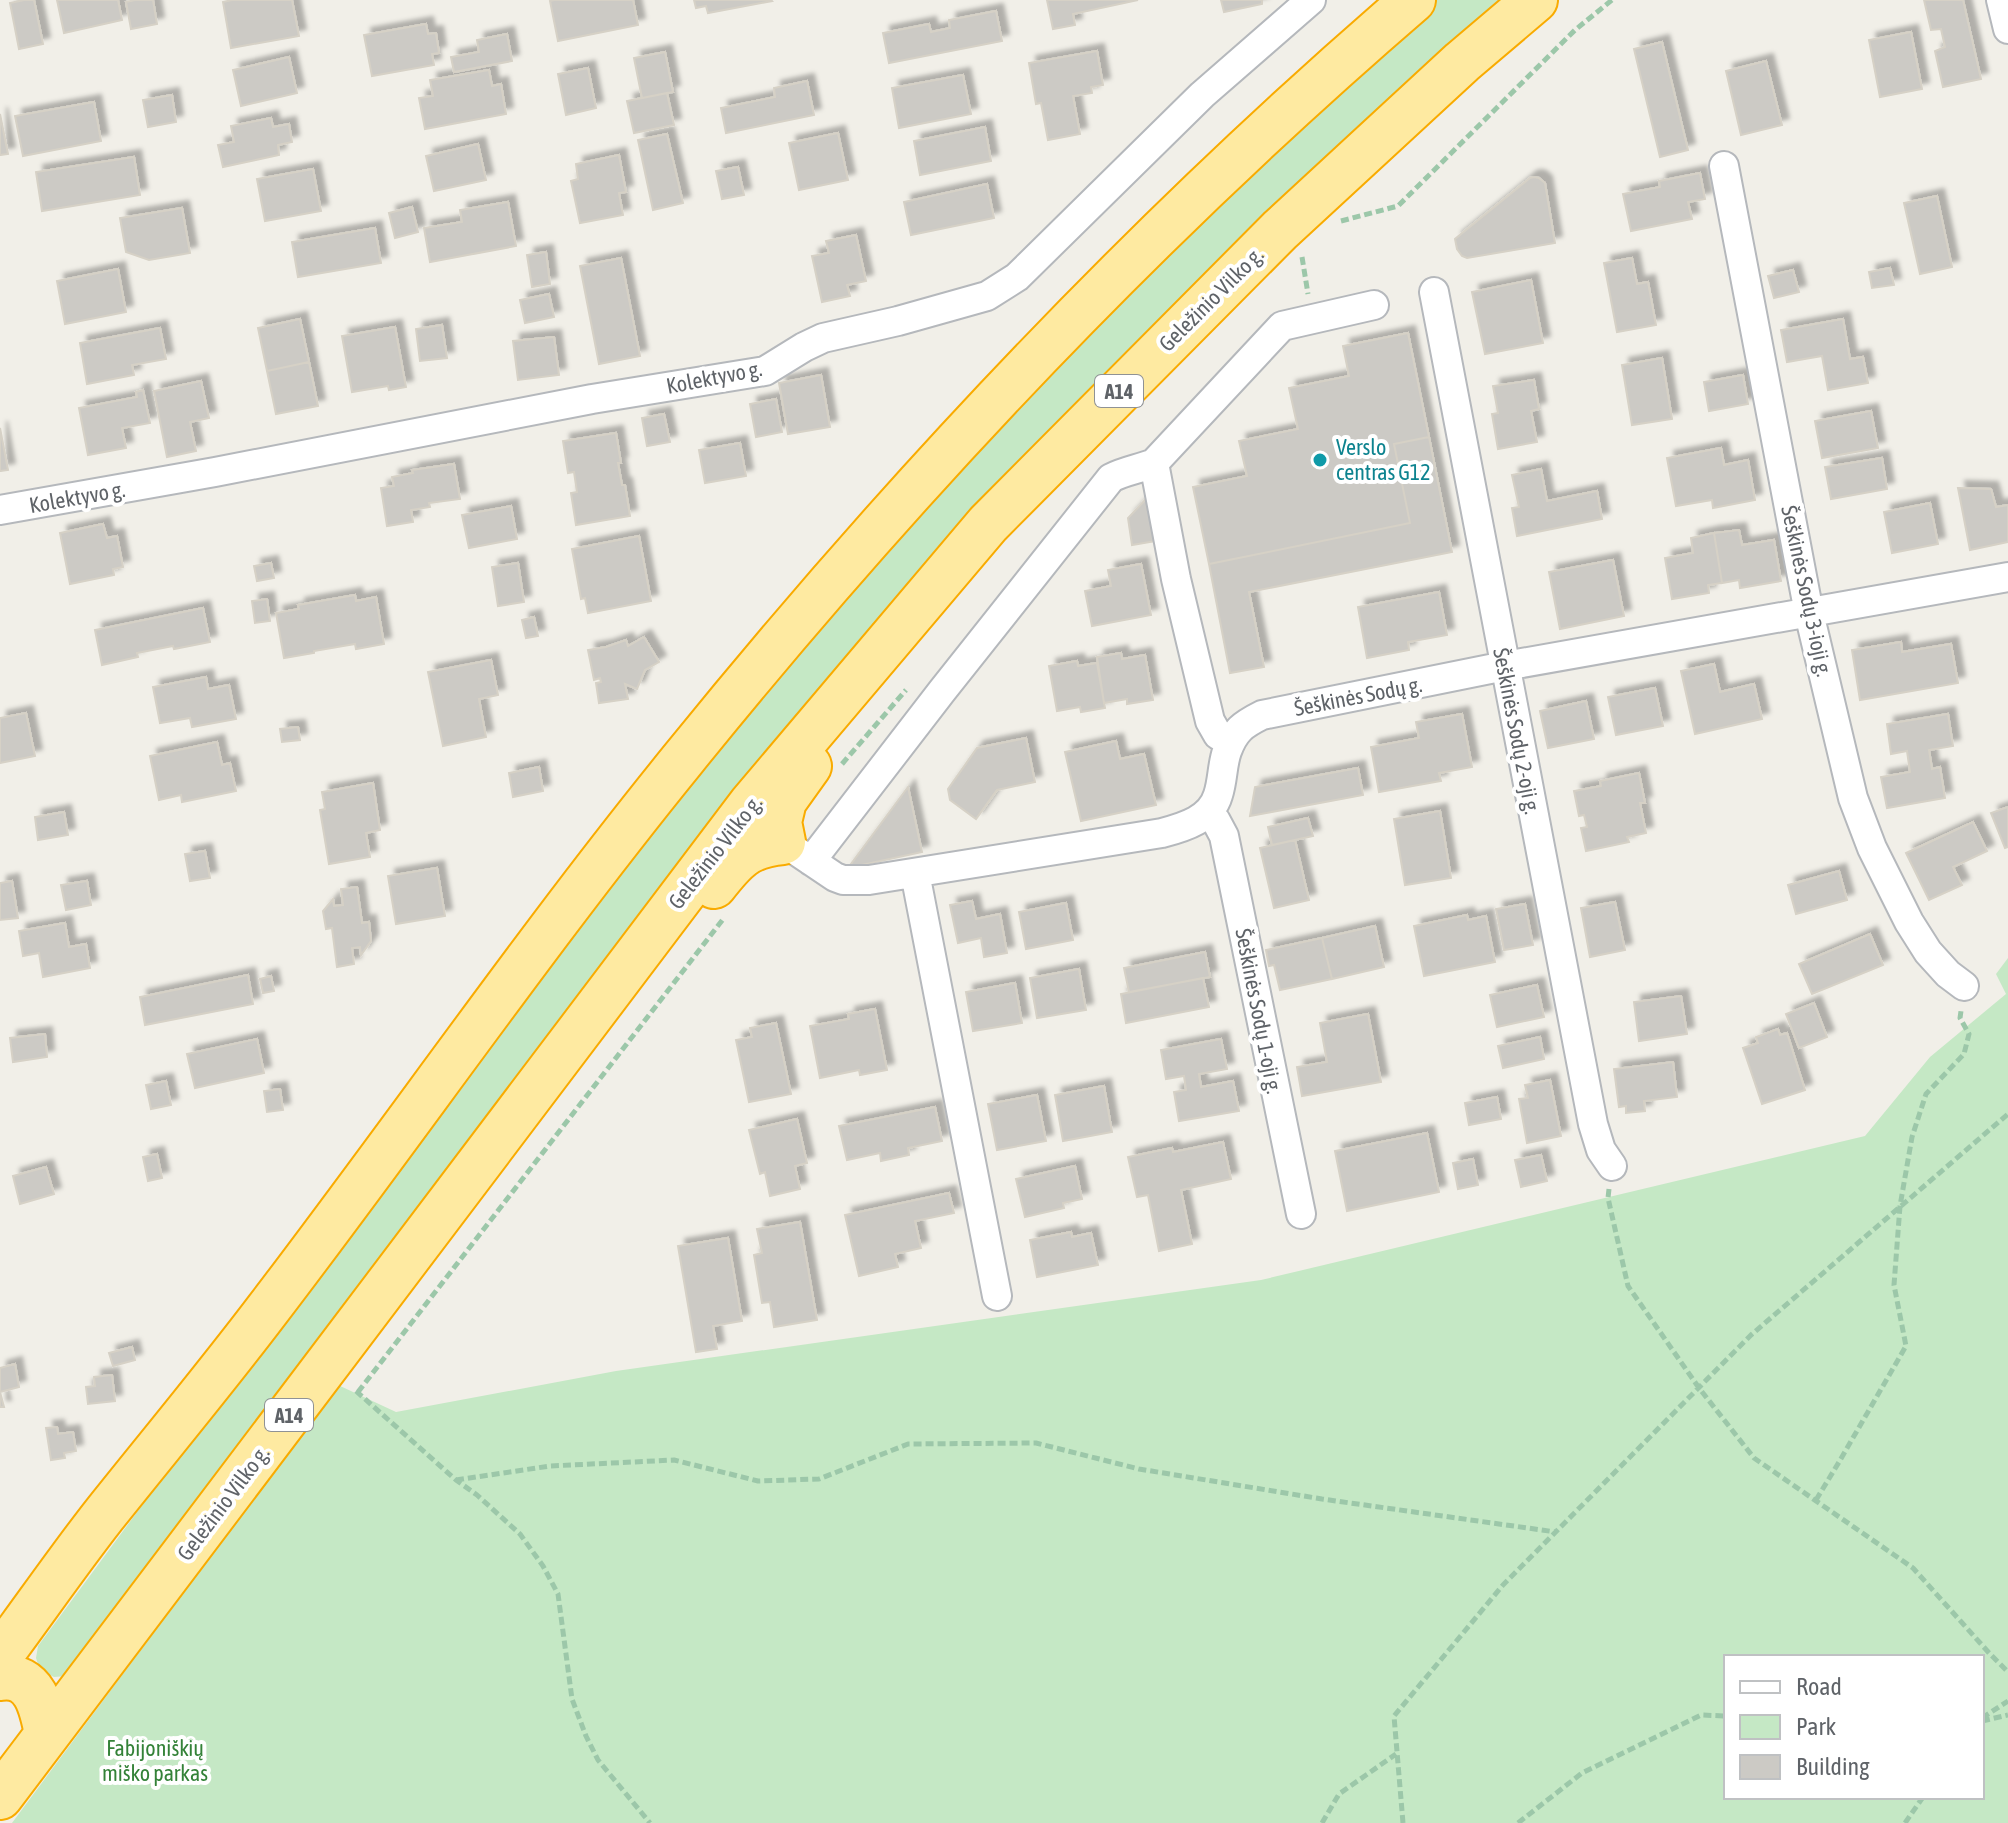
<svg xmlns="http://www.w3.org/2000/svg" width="2008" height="1823" viewBox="0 0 2008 1823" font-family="'Asap Condensed',sans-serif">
<defs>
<filter id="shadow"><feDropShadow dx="7" dy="-7" stdDeviation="2" flood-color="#0004"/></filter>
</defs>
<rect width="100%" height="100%" fill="#f1efe8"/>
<path fill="#c5e8c5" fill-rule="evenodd" d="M 1437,0 L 1505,0 L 1318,166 L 1220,259 L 987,500 L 66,1676 L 54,1677 L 40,1670 L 36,1658 L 38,1646 L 251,1358 L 702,760 L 988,432 L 1340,86 Z
M 2008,958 L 2008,1823 L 12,1823 L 338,1385 L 396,1412 L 616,1371 L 1261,1280 L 1865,1136 L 1930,1057 L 2006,994 L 1996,974 ZM 1726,1657 L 1982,1657 L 1982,1797 L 1726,1797 Z"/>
<path fill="#cccac5" stroke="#d6d1c6" stroke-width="2" filter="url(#shadow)" d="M 24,0 L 34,0 L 43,44 L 19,49 L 10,3 Z
M 57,0 L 118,0 L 122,20 L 64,33 Z
M 135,0 L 153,0 L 157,24 L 131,29 L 126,2 Z
M 232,0 L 292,0 L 299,36 L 231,48 L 223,2 Z
M 554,0 L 633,0 L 638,25 L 558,41 L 550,1 Z
M 694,0 L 771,0 L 772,1 L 708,13 L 706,6 L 696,8 Z
M 1047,0 L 1138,0 L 1073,14 L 1075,25 L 1053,29 Z
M 1221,0 L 1262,0 L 1262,4 L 1224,12 Z
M 1924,0 L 1963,0 L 1981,79 L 1943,87 L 1935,51 L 1945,47 L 1941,29 L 1931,30 Z
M 996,11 L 1002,41 L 889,63 L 883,33 L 929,24 L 931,32 L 950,28 L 949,20 Z
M 426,24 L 428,34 L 436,33 L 439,53 L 432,54 L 434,65 L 372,76 L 364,35 Z
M 1911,32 L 1922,89 L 1880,97 L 1869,40 Z
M 507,34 L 512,61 L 454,72 L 451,57 L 479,52 L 477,40 Z
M 1662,42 L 1688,150 L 1660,157 L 1634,49 Z
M 1097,51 L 1103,85 L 1091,87 L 1092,93 L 1073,96 L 1080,134 L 1048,140 L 1041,103 L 1036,104 L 1029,63 Z
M 665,52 L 673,92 L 642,98 L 634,58 Z
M 289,57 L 297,93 L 241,106 L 233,70 Z
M 1766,61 L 1782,125 L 1741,135 L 1726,71 Z
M 588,68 L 596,108 L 566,115 L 558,74 Z
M 489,70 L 492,86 L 501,84 L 506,114 L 425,129 L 419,98 L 433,96 L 430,80 Z
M 963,75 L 971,114 L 899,128 L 892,88 Z
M 807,81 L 814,115 L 726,133 L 721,108 L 775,97 L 774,88 Z
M 667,93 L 674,125 L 634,133 L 627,101 Z
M 172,95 L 176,122 L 148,127 L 143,100 Z
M 94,102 L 101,141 L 23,156 L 15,116 Z
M 0,114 L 8,154 L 0,155 Z
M 271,118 L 273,127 L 289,124 L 292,142 L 278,145 L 279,155 L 223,167 L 218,145 L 234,142 L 231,126 Z
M 985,127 L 991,161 L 920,175 L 914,141 Z
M 838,133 L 848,180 L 799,190 L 789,143 Z
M 667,134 L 683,203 L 653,210 L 638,140 Z
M 478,144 L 486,180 L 434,191 L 426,156 Z
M 619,155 L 626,192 L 619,193 L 623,215 L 580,223 L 571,181 L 578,179 L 576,164 Z
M 134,157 L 140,195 L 42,211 L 36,172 Z
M 738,167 L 744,195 L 722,199 L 716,171 Z
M 313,169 L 321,211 L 265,221 L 257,179 Z
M 1700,173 L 1705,199 L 1688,202 L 1692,219 L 1631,231 L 1623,194 L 1660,187 L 1659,181 Z
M 1534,177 L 1539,178 L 1545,183 L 1555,243 L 1467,258 L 1462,256 L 1457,249 L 1455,239 L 1530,178 Z
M 987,184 L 994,218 L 911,235 L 904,202 Z
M 1937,196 L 1952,267 L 1920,274 L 1904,203 Z
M 508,202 L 516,246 L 430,262 L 424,228 L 462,222 L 460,210 Z
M 412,207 L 418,232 L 395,238 L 389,213 Z
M 182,208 L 190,253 L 149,260 L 126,252 L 120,218 Z
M 375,228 L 381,263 L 298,277 L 292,242 Z
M 856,235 L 866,281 L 847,285 L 850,296 L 822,302 L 812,256 L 829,253 L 826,241 Z
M 546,252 L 550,284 L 532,287 L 527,255 Z
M 621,258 L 640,356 L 599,364 L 580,266 Z
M 1632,258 L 1637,284 L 1648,282 L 1656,325 L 1617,332 L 1604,263 Z
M 1890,268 L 1894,285 L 1872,288 L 1869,272 Z
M 118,269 L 126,312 L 65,324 L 57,281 Z
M 1793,270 L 1799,292 L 1774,298 L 1768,276 Z
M 1531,280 L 1543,343 L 1485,354 L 1472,292 Z
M 549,294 L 554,317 L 525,323 L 520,300 Z
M 300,319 L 309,362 L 267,371 L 258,328 Z
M 1843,319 L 1850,359 L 1863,357 L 1868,383 L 1828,390 L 1822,356 L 1787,362 L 1781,330 Z
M 442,325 L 447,358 L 420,361 L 416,329 Z
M 395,327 L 406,387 L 389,390 L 388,386 L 352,392 L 342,336 Z
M 160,328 L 166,359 L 132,365 L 134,375 L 87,384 L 80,343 Z
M 1408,333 L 1429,437 L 1394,444 L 1410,523 L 1209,564 L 1193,487 L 1247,476 L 1239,441 L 1298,429 L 1289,388 L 1349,376 L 1343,346 Z
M 554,337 L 559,375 L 518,380 L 513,341 Z
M 1662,358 L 1672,419 L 1632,425 L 1622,365 Z
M 309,362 L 318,406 L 276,414 L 267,371 Z
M 821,375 L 830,427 L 788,434 L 779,383 Z
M 1743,375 L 1748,404 L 1709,411 L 1704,382 Z
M 1534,380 L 1539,409 L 1531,411 L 1537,442 L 1498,449 L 1492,414 L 1498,413 L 1493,386 Z
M 201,381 L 209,418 L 190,422 L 196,451 L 167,457 L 154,391 Z
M 143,390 L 150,423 L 122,428 L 126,448 L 88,455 L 79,408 L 137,397 L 136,392 Z
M 776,399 L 782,432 L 756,437 L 750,404 Z
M 1871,411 L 1878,448 L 1822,458 L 1815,421 Z
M 664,414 L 670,442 L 647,446 L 642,418 Z
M 0,428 L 8,470 L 0,471 Z
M 616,433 L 621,463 L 618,463 L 622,485 L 625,485 L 630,516 L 576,525 L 571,493 L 577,492 L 574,472 L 568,473 L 563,441 Z
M 1429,437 L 1452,552 L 1249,592 L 1264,667 L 1230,673 L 1209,564 L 1410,523 L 1394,444 Z
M 740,443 L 746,476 L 705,483 L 699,450 Z
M 1721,448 L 1724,465 L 1748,460 L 1755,500 L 1713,508 L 1712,500 L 1676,506 L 1667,458 Z
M 1882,458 L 1887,489 L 1831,499 L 1825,467 Z
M 454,464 L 460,499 L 429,503 L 430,507 L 411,510 L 413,522 L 387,526 L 381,488 L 394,486 L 392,477 L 413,473 L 412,470 Z
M 1541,469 L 1547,501 L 1597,491 L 1602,519 L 1517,536 L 1512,508 L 1519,507 L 1512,475 Z
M 1958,488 L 1991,489 L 1996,507 L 2008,505 L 2008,542 L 1970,550 Z
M 1149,496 L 1156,541 L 1132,545 L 1128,518 Z
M 1930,503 L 1938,544 L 1892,553 L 1884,512 Z
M 511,506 L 517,539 L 469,548 L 462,515 Z
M 103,524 L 107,538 L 117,536 L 123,567 L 113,569 L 114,575 L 70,584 L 60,533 Z
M 1739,530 L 1742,545 L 1774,540 L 1781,581 L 1740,588 L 1739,580 L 1722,583 L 1714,533 Z
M 1714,533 L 1722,583 L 1708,585 L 1709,593 L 1672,599 L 1665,558 L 1693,553 L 1691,538 Z
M 639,536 L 651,601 L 588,613 L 585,598 L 581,599 L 572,549 Z
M 1613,560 L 1624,616 L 1560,629 L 1549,572 Z
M 271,563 L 274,578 L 257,581 L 254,566 Z
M 518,563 L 524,602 L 498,606 L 492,567 Z
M 1141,564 L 1151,615 L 1092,626 L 1085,591 L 1111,586 L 1108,570 Z
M 1439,592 L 1447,635 L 1408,642 L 1409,650 L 1367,658 L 1358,607 Z
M 355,595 L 356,601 L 376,597 L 384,644 L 356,649 L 355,644 L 314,651 L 314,653 L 284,658 L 276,613 L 299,609 L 298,605 Z
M 267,599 L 270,621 L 255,623 L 252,601 Z
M 203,608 L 210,642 L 174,649 L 173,646 L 137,653 L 138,657 L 102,665 L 95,630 Z
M 534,617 L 538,636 L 526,638 L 522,620 Z
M 644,637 L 659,662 L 645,670 L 637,689 L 625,684 L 628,699 L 599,703 L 596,683 L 601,682 L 600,678 L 594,680 L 588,650 L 606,647 L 626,640 L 628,646 Z
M 1901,642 L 1902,652 L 1951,644 L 1958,683 L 1860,700 L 1852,650 Z
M 1121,653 L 1122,659 L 1145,655 L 1153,700 L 1127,704 L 1127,699 L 1104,703 L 1097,657 Z
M 491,660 L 498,695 L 479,699 L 486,737 L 443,746 L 428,672 Z
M 1077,661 L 1078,666 L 1097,663 L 1105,708 L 1081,712 L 1080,707 L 1057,711 L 1049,666 Z
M 1714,664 L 1720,692 L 1754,684 L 1762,719 L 1695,734 L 1681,671 Z
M 206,677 L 208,689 L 229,685 L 236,719 L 192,727 L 190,718 L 160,723 L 153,687 Z
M 1655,688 L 1663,726 L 1616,735 L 1608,697 Z
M 1586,701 L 1594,739 L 1548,748 L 1540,711 Z
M 26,713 L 35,756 L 0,763 L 0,718 Z
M 1462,714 L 1472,767 L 1439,773 L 1441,781 L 1379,792 L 1371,747 L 1419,738 L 1416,722 Z
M 1948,714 L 1953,746 L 1929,750 L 1932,769 L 1940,767 L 1945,798 L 1887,808 L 1881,777 L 1910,772 L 1907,751 L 1891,754 L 1887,724 Z
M 298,727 L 300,740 L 282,742 L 280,729 Z
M 1026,738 L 1035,782 L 997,790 L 976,819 L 950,800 L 948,789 L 977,748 Z
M 1116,741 L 1120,759 L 1144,754 L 1156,805 L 1081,821 L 1065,752 Z
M 217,742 L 222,765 L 230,763 L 236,791 L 182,802 L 181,795 L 159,800 L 150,756 Z
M 539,767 L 543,791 L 513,797 L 509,773 Z
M 1358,768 L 1363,795 L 1250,816 L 1255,787 Z
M 1639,773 L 1645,803 L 1640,803 L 1646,833 L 1627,837 L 1629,842 L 1586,851 L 1581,828 L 1587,827 L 1584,815 L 1579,816 L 1574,791 L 1601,786 L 1600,781 Z
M 373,783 L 380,830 L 366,833 L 370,857 L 329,864 L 320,810 L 325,809 L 322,792 Z
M 908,787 L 922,852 L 848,868 Z
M 2008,807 L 2008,847 L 2005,848 L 1991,813 Z
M 1440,811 L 1451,878 L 1405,885 L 1394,819 Z
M 64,812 L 68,835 L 38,840 L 35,817 Z
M 1308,818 L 1313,836 L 1272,845 L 1268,827 Z
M 1973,822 L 1987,851 L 1953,867 L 1962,885 L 1929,900 L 1906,853 Z
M 1295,840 L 1309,900 L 1274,908 L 1260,848 Z
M 205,851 L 210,878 L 190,881 L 185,854 Z
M 437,868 L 445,916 L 396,924 L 388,876 Z
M 1839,871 L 1847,900 L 1796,914 L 1788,885 Z
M 12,881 L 18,918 L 0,920 L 0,883 Z
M 87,881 L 91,905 L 66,910 L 61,885 Z
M 357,887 L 362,923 L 369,922 L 371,941 L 361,955 L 360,947 L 352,948 L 354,964 L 337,967 L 332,928 L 326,929 L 323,911 L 333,899 L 334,906 L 343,905 L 341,889 Z
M 972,901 L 976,919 L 1000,914 L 1007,953 L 984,957 L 981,938 L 958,943 L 950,905 Z
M 1615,902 L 1625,950 L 1590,957 L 1581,908 Z
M 1066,903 L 1073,940 L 1026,949 L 1019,912 Z
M 1525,904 L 1533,945 L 1504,950 L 1496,909 Z
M 1467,915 L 1468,920 L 1486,916 L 1495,962 L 1424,976 L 1414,926 Z
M 65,923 L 69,947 L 86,944 L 90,968 L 43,977 L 39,953 L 23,956 L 19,931 Z
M 1375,926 L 1384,967 L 1332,979 L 1322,938 Z
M 1870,934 L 1883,965 L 1812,994 L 1799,964 Z
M 1322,938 L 1332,979 L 1280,990 L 1274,965 L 1269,966 L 1266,950 Z
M 1205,952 L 1210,977 L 1129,992 L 1124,968 Z
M 1079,969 L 1086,1010 L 1037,1018 L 1030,978 Z
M 248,975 L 253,1004 L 145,1025 L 140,997 Z
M 271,976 L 274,991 L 263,993 L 260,979 Z
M 1203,978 L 1209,1007 L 1126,1023 L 1121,994 Z
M 1015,983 L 1022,1023 L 973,1031 L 966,992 Z
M 1537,985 L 1544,1017 L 1497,1027 L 1490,995 Z
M 1681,996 L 1687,1034 L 1639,1041 L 1634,1002 Z
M 1814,1003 L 1827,1037 L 1799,1048 L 1786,1014 Z
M 875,1009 L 887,1070 L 860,1075 L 859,1070 L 820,1078 L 810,1026 L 849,1019 L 848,1014 Z
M 1368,1014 L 1381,1082 L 1302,1096 L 1297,1067 L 1327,1062 L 1320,1023 Z
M 776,1023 L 791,1094 L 749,1102 L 736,1040 L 752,1037 L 750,1028 Z
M 1778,1029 L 1780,1035 L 1787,1033 L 1805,1090 L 1762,1104 L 1743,1048 L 1758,1043 L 1756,1037 Z
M 45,1034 L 47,1057 L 13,1062 L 10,1038 Z
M 1540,1037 L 1544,1059 L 1503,1068 L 1498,1046 Z
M 257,1039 L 264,1073 L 195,1088 L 187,1054 Z
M 1221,1039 L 1227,1069 L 1199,1074 L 1201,1087 L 1233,1081 L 1239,1111 L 1179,1121 L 1174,1092 L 1186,1090 L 1184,1076 L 1166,1079 L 1161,1050 Z
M 1673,1062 L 1677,1097 L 1644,1101 L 1645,1111 L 1626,1113 L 1626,1106 L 1619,1107 L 1614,1069 Z
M 1550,1080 L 1561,1136 L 1527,1143 L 1519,1099 L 1528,1098 L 1525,1085 Z
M 166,1081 L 171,1105 L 151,1109 L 146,1085 Z
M 1104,1086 L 1112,1132 L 1063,1141 L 1055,1095 Z
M 280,1089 L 283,1110 L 267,1112 L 264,1091 Z
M 1037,1095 L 1046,1141 L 997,1150 L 988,1104 Z
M 1497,1097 L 1501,1119 L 1469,1125 L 1465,1103 Z
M 935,1107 L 942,1141 L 908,1148 L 909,1155 L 881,1161 L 880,1153 L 847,1160 L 839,1126 Z
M 797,1119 L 807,1163 L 795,1166 L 800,1189 L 770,1196 L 765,1172 L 760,1174 L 749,1130 Z
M 1427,1133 L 1439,1192 L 1347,1211 L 1335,1151 Z
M 1223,1142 L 1231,1179 L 1181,1190 L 1192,1244 L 1159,1251 L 1148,1195 L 1137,1197 L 1128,1157 L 1172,1148 L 1173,1152 Z
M 157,1154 L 162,1178 L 148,1181 L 143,1157 Z
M 1541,1155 L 1547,1181 L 1521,1187 L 1515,1160 Z
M 1473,1159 L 1478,1185 L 1458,1189 L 1453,1163 Z
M 1075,1166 L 1082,1199 L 1063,1203 L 1064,1208 L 1025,1217 L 1016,1179 Z
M 46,1167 L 54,1194 L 20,1204 L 13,1176 Z
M 949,1193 L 954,1213 L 915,1221 L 921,1248 L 895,1254 L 898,1267 L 859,1276 L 845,1215 Z
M 800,1222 L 817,1320 L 774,1327 L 770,1302 L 762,1303 L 754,1255 L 762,1253 L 757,1229 Z
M 1071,1232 L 1072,1237 L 1091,1233 L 1098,1265 L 1037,1277 L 1030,1240 Z
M 728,1238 L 742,1321 L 713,1326 L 717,1349 L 696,1352 L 678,1246 Z
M 132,1347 L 135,1360 L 113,1366 L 109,1353 Z
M 15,1364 L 19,1387 L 0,1392 L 4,1407 L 0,1407 L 0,1368 Z
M 112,1375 L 115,1401 L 88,1404 L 86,1387 L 95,1386 L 94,1377 Z
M 57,1427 L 58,1434 L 73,1432 L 76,1451 L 64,1453 L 65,1458 L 51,1460 L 46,1428 Z"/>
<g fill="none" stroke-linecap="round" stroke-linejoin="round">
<defs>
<path id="minor" d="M 2001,0 L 2008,29
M 1724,166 L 1809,613 L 1853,798 L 1872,848 L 1909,922 L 1928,952 L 1948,974 L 1964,986
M 1434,292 L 1593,1124 L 1601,1150 L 1612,1166
M 1154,463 L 1176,579 L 1210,721 L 1218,735 L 1230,742
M 0,510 L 215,472 L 592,399 L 765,371 L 804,347 L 823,338 L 898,321 L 987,296 L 1017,277 L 1202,95 L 1311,0
M 1208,813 L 1216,821 L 1224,836 L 1301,1214
M 783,842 L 835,877 L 843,880 L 869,880 L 1162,833 C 1185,827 1211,819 1218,795 C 1223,780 1222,765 1227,751 C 1230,743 1234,735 1240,729 C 1246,723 1254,719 1262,715 L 1505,666 L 2008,577
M 811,861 L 942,691 L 1111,478 C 1124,471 1139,469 1154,463 L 1282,326 L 1374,305
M 915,873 L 997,1296"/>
<path id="trunk" d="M 714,886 C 735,859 747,845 783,842 L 779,822 L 784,801 L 809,766
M 0,1656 C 35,1609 68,1561 104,1515 C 159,1446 215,1379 268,1309 C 408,1126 539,936 684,758 C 905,485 1147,229 1413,0
M 0,1678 C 35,1673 42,1708 47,1734
M 0,1797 L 751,804 L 988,524 L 1280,230 L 1462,62 L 1535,0"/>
</defs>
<use href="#minor" stroke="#b5b8bc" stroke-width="32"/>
<use href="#trunk" stroke="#f9ab00" stroke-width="48"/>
<path stroke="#9cc7a9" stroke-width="5" stroke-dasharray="8 4" stroke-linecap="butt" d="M 1341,221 L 1398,206 L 1575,30 L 1612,0
M 1302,257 L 1308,294
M 842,764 L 906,690
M 1609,1189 L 1608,1198 L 1628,1286 L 1699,1388 L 1754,1458 L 1913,1568 L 1990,1654 L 2008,1672
M 356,1391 L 456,1480 L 477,1495 L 520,1534 L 543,1566 L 558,1594 L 572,1699 L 586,1736 L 598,1760 L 650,1823
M 358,1392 L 724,918
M 456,1480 L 550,1466 L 674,1460 L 758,1481 L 819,1479 L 908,1444 L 1036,1443 L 1139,1469 L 1322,1499 L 1556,1532
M 1816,1500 L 1839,1462 L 1906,1346 L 1894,1285 L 1900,1206 L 1912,1137 L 1926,1094 L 1964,1054 L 1969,1034 L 1960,1018 L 1961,1011
M 1982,1718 L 2008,1701
M 1982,1721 L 2008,1715
M 1322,1823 L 1339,1794 L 1396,1754
M 1403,1823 L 1394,1716 L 1503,1585 L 1751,1335 L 2008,1114
M 1518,1823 L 1582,1773 L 1701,1715 L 1726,1716
M 1905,1823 L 1923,1797"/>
<use href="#minor" stroke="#fff" stroke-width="28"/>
<use href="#trunk" stroke="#feeaa1" stroke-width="44"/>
</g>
<circle fill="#0f9aa8" stroke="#fff" stroke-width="3" cx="1320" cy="460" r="8"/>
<g text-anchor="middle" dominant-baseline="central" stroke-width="8" stroke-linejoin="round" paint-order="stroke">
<g fill="#fff" stroke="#8f9295" stroke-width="2">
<rect x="1095" y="375" width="48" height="32" rx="6"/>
<rect x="265" y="1399" width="48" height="32" rx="6"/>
</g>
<g font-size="20" font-weight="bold" fill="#5f6368">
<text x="1119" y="391">A14</text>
<text x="289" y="1415">A14</text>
</g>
<g font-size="22" fill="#5f6368" stroke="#fff">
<text transform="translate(1211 299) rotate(-45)">Geležinio Vilko g.</text>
<text transform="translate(714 377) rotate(-11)">Kolektyvo g.</text>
<text transform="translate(77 497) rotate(-10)">Kolektyvo g.</text>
<text transform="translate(1807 591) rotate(78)">Šeškinės Sodų 3-ioji g.</text>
<text transform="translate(1358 696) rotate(-11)">Šeškinės Sodų g.</text>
<text transform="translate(1517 731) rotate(79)">Šeškinės Sodų 2-oji g.</text>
<text transform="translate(715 852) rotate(-52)">Geležinio Vilko g.</text>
<text transform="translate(1259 1011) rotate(79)">Šeškinės Sodų 1-oji g.</text>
<text transform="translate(223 1503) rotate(-53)">Geležinio Vilko g.</text>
</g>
<g font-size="22" fill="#0d838f" stroke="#fff" text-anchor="start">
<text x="1336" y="447">Verslo<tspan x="1336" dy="25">centras G12</tspan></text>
</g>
<g font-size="22" fill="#348238" stroke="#fff">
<text x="155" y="1748">Fabijoniškių<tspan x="155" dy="25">miško parkas</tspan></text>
</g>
</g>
<rect x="1724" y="1655" width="260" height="144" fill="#ffffff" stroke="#bfc1c3" stroke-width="2"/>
<rect x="1740" y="1681" width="40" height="12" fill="#ffffff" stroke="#bfc1c3" stroke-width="2"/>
<text x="1796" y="1695" font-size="24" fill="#5f6368">Road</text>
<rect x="1740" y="1715" width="40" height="24" fill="#c5e8c5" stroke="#bfc1c3" stroke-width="2"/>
<text x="1796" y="1735" font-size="24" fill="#5f6368">Park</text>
<rect x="1740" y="1755" width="40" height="24" fill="#cccac5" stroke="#bfc1c3" stroke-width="2"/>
<text x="1796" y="1775" font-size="24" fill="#5f6368">Building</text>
</svg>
